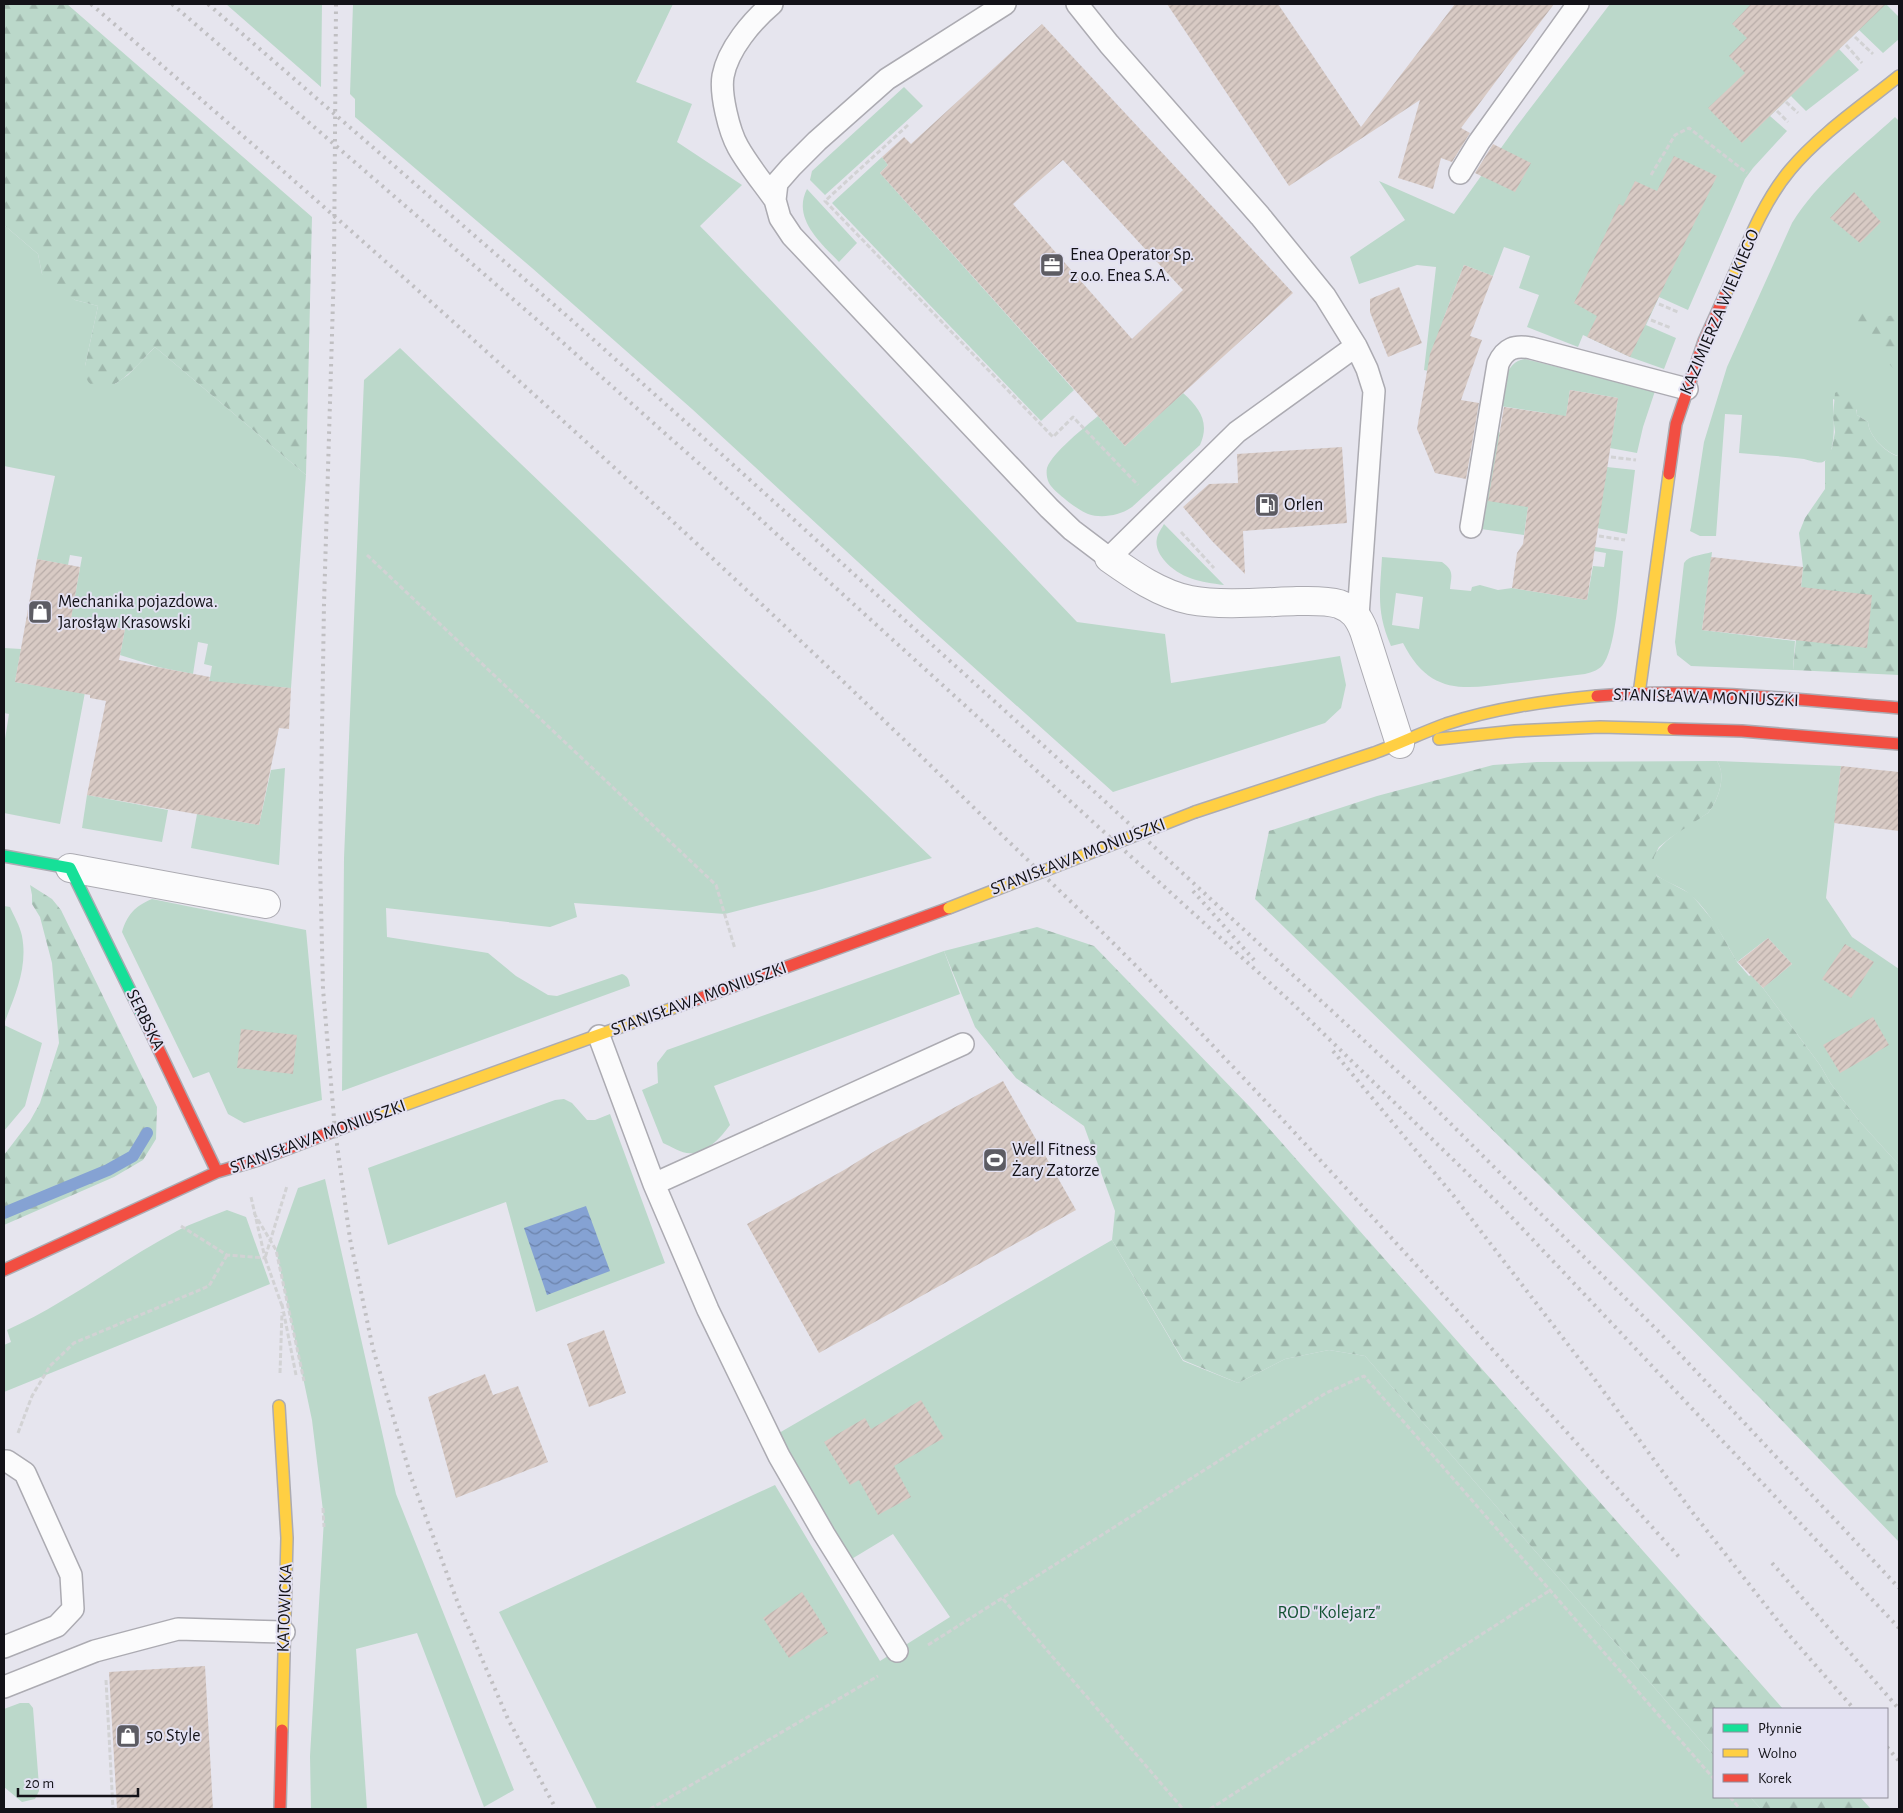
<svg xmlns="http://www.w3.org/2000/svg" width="1903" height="1813" viewBox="0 0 1903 1813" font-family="'Alegreya Sans',sans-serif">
<defs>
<pattern id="forest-firs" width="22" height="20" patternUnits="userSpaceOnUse" patternTransform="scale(1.25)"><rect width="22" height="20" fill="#bbd8ca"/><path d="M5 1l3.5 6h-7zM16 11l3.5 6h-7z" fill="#a0b8ad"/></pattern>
<pattern id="water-waves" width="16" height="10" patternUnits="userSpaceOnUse" patternTransform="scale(1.25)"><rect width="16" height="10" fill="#85a2d3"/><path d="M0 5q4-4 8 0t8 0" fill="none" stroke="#6c83aa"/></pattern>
<pattern id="building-hatch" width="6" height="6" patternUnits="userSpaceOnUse" patternTransform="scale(1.25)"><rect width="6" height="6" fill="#d8cac4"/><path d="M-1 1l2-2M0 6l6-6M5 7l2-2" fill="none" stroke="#b8aca8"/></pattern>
</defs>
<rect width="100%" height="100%" fill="#e6e5ee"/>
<path fill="#bbd8ca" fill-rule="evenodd" d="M 226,4 L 322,4 L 321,87 Z
M 353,4 L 673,4 L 636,82 L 692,104 L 677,142 L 742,185 L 700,226 L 1077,622 L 1165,634 L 1171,683 L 1340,656 L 1346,685 L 1341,708 L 1325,723 L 1113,792 L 921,620 L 692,409 L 532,268 L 355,117 L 355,99 L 350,94 Z
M 1610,4 L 1886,4 L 1899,17 L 1899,39 L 1883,53 L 1859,30 L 1839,49 L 1859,70 L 1806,111 L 1791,96 L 1770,116 L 1787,131 L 1753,168 L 1745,179 L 1688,310 L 1659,297 L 1646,325 L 1676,338 L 1664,369 L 1630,357 L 1583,335 L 1578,347 L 1527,327 L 1539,295 L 1519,288 L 1530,256 L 1504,247 L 1493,276 L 1464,265 L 1443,320 L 1445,375 L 1424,370 L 1436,267 L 1417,265 L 1359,284 L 1350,257 L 1405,220 L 1379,181 L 1454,214 L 1516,127 Z
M 904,87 L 923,106 L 825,195 L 810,180 L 812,171 Z
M 1895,117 L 1899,121 L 1899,455 L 1898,456 C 1884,451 1869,436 1868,422 L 1857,415 L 1857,410 L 1833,399 C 1833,413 1838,455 1823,462 C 1818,464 1809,460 1804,459 C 1783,456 1761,455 1739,453 L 1742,415 L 1725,414 L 1716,536 L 1700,536 L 1690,531 L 1691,527 L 1704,442 L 1727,367 L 1792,223 C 1818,181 1859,150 1895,117 Z
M 882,157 L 888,165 L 880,173 L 1074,390 L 1041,421 L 832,203 Z
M 807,189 L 857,243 L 839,262 C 820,242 792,218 807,189 Z
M 4,225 L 38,254 L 42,274 L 75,300 L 98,306 L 85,366 L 115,384 L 128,375 L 155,347 L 306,475 L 291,688 L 209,683 L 212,666 L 204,664 L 208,644 L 198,642 L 193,674 L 158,667 L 120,655 L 125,629 L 98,624 L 60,824 L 4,813 L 4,745 L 9,714 L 4,713 L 4,648 L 21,649 L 15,682 L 58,689 L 82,557 L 70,555 L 68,565 L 37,559 L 55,476 L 4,466 Z
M 400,348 L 932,858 L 815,891 L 725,914 L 574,903 L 577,917 L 550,927 L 386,908 L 387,937 L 488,953 L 516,976 L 548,995 L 557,996 L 566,993 L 622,974 C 628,976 629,980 630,986 L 342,1091 L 344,858 L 364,380 Z
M 1525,359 L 1655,391 L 1643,427 L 1637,453 L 1610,448 L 1618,398 L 1570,390 L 1565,423 L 1546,413 L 1500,406 C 1503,390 1504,361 1525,359 Z
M 1183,393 C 1200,408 1210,423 1200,445 L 1132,507 C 1121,515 1102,519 1088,514 C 1079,511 1053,491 1049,483 C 1047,479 1046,473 1047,468 C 1052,453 1085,427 1098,416 L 1125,446 Z
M 1497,432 L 1538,438 L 1524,535 L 1481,529 Z
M 1607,467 L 1635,470 L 1627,534 L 1597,528 Z
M 1164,524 L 1224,585 C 1201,582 1180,579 1164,560 C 1159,554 1155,546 1157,538 C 1158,533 1162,528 1164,524 Z
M 1595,547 L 1623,551 C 1620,576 1617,644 1604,663 C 1600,670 1592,672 1585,674 C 1560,677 1536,680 1511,683 C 1461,690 1429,694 1403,643 L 1391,646 C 1376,612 1380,593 1382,557 L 1442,562 C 1455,571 1451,576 1450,589 L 1471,591 L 1472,587 L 1480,585 L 1498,590 L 1512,588 L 1587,600 L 1593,566 L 1604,567 L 1606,553 L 1594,551 ZM 1396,593 L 1423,597 L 1419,629 L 1392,625 Z
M 1712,552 L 1702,630 L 1795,641 L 1793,670 L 1691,666 L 1677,655 L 1675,642 L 1684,563 C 1689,555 1703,555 1712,552 Z
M 1717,761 L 1841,766 L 1826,898 L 1852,937 L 1899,969 L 1899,1165 L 1860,1122 L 1831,1084 L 1820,1065 L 1763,988 L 1792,964 L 1768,938 L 1737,962 C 1724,939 1712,915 1692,896 C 1683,887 1669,884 1659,877 C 1631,855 1694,822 1708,813 C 1718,801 1727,776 1717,761 Z
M 285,768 L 279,865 L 191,848 L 197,814 L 259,825 L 271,770 Z
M 87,795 L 168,810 L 162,842 L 82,828 Z
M 152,899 L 306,930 L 322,1100 L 244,1123 L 228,1114 L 209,1072 L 193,1078 L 122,932 C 127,915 135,906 152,899 Z
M 4,906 L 10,907 C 14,916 20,926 22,936 C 28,968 15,995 4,1024 Z
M 944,951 L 960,994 L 714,1086 L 730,1125 C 722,1136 708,1152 693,1153 C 684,1155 672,1147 663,1143 L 642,1090 L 658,1083 L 657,1063 L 667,1050 Z
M 4,1025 L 42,1043 L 25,1106 L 4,1131 Z
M 564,1099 L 572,1103 L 587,1120 L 595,1120 L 610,1114 L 665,1263 L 536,1312 L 506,1202 L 388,1245 L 368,1168 L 555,1100 Z
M 325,1179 L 396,1494 L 514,1790 L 484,1807 L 417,1633 L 356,1649 L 367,1809 L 311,1809 L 310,1756 L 324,1519 L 312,1420 L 276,1250 L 298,1188 Z
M 227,1210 L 246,1217 L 270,1284 L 4,1392 L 4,1345 L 11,1342 L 7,1330 C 67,1303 119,1262 177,1231 C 192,1223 210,1217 227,1210 Z
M 1112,1240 L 1183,1361 L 1238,1383 L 1285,1359 L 1329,1350 L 1365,1356 L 1714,1756 L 1714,1797 L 1750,1797 L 1761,1809 L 597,1809 L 499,1612 L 775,1485 L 880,1661 L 950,1617 L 893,1534 L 850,1560 L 779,1433 Z
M 20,1703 L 29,1703 L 33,1708 L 39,1786 L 39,1791 L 35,1799 L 22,1802 L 4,1787 L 4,1709 Z"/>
<path fill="url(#forest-firs)" d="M 4,4 L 67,4 L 312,217 L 306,475 L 155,347 C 142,359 113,398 93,386 C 85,381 85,374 85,366 L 98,306 L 75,300 L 46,282 L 42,274 L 38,254 L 4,225 Z
M 1899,301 L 1899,373 C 1894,369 1889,365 1886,358 C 1884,353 1885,348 1881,344 C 1875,336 1864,335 1856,331 L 1854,323 L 1859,313 L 1868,308 L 1888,316 L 1895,315 L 1897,309 L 1896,303 Z
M 1841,389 C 1852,390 1857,405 1857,415 L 1868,422 C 1869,436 1884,451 1897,456 L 1899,455 L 1899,675 L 1793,670 L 1803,567 L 1799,533 L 1805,518 L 1825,489 L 1825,461 L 1832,448 L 1835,432 L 1833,416 L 1835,393 Z
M 1717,761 C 1727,776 1718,801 1708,813 L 1670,838 L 1659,847 L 1654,857 L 1653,867 L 1657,876 L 1691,894 L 1715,923 L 1737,962 L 1749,976 L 1751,975 L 1763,988 L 1820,1065 L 1831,1084 L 1860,1122 L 1899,1165 L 1899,1542 L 1763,1401 L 1540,1176 L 1255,899 L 1269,831 L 1377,796 L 1493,765 L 1537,762 Z
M 30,885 L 52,899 L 61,910 L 157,1107 L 156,1139 L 143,1160 L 114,1177 L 4,1225 L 4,1155 L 30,1121 L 40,1103 L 59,1043 L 52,963 L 40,917 L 32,904 L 32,895 Z
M 1037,927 L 1094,946 L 1250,1107 L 1783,1709 L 1714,1709 L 1714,1756 L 1365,1356 L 1329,1350 L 1285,1359 L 1238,1383 L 1183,1360 L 1112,1240 L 1115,1211 L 1084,1126 L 1016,1078 L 975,1027 L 944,951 Z
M 1750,1797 L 1860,1797 L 1871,1809 L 1761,1809 Z"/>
<path fill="url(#water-waves)" d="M 586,1206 L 610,1271 L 547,1295 L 524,1228 Z"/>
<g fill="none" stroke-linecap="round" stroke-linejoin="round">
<path stroke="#85a2d3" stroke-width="12" d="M 4,1213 L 108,1170 L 133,1156 L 147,1133"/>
</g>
<path fill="url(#building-hatch)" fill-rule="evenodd" d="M 1167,4 L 1278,4 L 1361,127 L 1455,4 L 1554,4 L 1461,128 L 1470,133 L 1452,162 L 1441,158 L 1433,189 L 1398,178 L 1420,100 L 1289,186 Z
M 1751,4 L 1886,4 L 1742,143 L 1708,108 L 1745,73 L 1729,56 L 1747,38 L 1732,24 Z
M 1042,24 L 1293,293 L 1125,446 L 880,173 L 888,165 L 882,157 L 904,137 L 911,144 ZM 1063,160 L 1183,290 L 1132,339 L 1013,204 Z
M 1493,144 L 1531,163 L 1515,192 L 1475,173 Z
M 1674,156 L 1717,176 L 1630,357 L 1587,337 L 1597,316 L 1574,303 L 1619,204 L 1623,206 L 1635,181 L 1657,191 Z
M 1854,192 L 1881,222 L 1860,243 L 1830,218 Z
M 1464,265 L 1493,276 L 1470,336 L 1482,340 L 1461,400 L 1479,403 L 1466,479 L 1435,473 L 1417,429 L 1430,354 Z
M 1399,287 L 1422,343 L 1388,357 L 1370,312 L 1370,299 Z
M 1570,390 L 1618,398 L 1587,600 L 1512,588 L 1517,553 L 1523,544 L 1528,507 L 1488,501 L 1504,407 L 1566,416 Z
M 1342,447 L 1347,523 L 1243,531 L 1245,574 L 1212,541 L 1183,507 L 1209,484 L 1238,483 L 1237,454 Z
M 1711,557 L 1803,567 L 1801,587 L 1872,595 L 1867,648 L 1702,630 Z
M 37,559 L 80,567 L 71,619 L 125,629 L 119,660 L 210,677 L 209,681 L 291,688 L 289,729 L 279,728 L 259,825 L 87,795 L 106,701 L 90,698 L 90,695 L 15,682 Z
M 1841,766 L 1899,772 L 1899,831 L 1834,823 Z
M 1768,938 L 1792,964 L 1763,988 L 1738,962 Z
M 1845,944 L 1874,962 L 1851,998 L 1822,979 Z
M 1873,1017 L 1889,1045 L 1840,1073 L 1823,1045 Z
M 241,1029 L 297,1035 L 293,1074 L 237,1068 Z
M 1003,1081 L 1076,1210 L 819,1353 L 747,1224 L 844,1170 L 878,1149 Z
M 604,1330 L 626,1393 L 589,1407 L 567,1344 Z
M 485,1374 L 493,1395 L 518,1386 L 548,1462 L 456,1498 L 428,1397 Z
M 921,1400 L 944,1438 L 894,1466 L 911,1497 L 878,1515 L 859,1480 L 850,1485 L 824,1442 L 865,1418 L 871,1429 Z
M 802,1592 L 828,1633 L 789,1658 L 763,1618 Z
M 205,1666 L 213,1809 L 117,1809 L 109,1672 Z"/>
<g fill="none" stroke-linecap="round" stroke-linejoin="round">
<defs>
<path id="lane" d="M 772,4 C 752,21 728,49 723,76 C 720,94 729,131 738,147 C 748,165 763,183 775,200
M 1005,4 L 887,79 L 817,141 L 791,167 L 777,183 L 775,200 L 780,218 L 792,236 L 1049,508 L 1072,530 L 1109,558 L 1237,432 L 1356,346 L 1367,369 L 1374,391 L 1358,616
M 1077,4 L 1109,44 L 1260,216 L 1325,296 L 1356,346
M 1460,173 L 1479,142 L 1578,4
M 1471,527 L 1498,364 C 1505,348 1515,345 1531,348 L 1687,389
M 599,1036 L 654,1184 L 708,1310 L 779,1456 L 824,1534 L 897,1651
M 654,1184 L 963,1044
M 4,1461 L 7,1461 L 25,1473 L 71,1575 L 73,1609 L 57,1626 L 4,1647
M 4,1687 L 95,1651 L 178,1629 L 284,1632"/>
<path id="street" d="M 1109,558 C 1133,575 1160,594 1190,600 C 1222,606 1264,602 1297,601 C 1311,601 1326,600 1339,604 C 1353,609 1359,618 1364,631 L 1400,744
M 70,868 L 266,904"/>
<path id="fast" d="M 4,856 L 70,868 L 148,1027"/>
<path id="slow" d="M 1725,295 C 1744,253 1760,206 1790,170 C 1819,135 1863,105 1899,76
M 1639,694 L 1669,474
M 1439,739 L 1515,731 L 1600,727 L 1673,729
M 1195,812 L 1374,753 C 1399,744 1421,733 1446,724 C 1495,708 1546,701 1597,696
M 371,1117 L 687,1003
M 279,1406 L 287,1538 L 282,1730"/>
<path id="jam" d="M 1669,474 L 1676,424 L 1704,341 L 1725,295
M 1597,696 C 1697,687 1799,700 1899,708
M 1673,729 L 1742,731 L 1899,744
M 687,1003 L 949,908
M 148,1027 L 217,1172
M 4,1270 L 217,1172 L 258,1160 L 371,1117
M 280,1809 L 282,1730"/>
</defs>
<use href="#lane" stroke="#acabb2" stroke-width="24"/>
<use href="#street" stroke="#acabb2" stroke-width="30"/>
<use href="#fast" stroke="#acabb2" stroke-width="14"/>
<use href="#slow" stroke="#acabb2" stroke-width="14"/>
<use href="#jam" stroke="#acabb2" stroke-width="14"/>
<path stroke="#d2d2d4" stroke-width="3" stroke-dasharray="5 2.5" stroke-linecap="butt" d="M 1855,37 L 1873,54
M 1846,45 L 1862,63
M 1786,102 L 1798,113
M 1777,111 L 1788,122
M 908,125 L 825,201 L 1053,437 L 1073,417 L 1138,485
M 1651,175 L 1675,135 L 1689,128 L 1747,173
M 1659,304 L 1678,312
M 1651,320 L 1671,328
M 1611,457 L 1636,460
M 1181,532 L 1214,568
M 1599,536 L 1625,540
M 367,555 L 716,885 L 735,949
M 254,1213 L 276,1250 L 304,1381
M 181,1226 L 227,1255 L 265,1258 L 251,1197
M 282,1304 L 296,1375
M 282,1306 L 265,1258 L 287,1186
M 280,1373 L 282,1312
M 18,1433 L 32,1396 L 50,1366 L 74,1343 L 209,1286 L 227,1255
M 323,1508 L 324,1527
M 1003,1599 L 1183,1809
M 928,1645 L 1326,1393 L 1364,1376 L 1714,1779
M 106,1680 L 113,1809
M 1730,1797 L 1740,1809
M 650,1809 L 878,1676
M 1210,1809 L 1549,1591"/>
<use href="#lane" stroke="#fbfbfc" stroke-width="21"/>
<use href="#street" stroke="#fbfbfc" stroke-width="28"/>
<use href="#fast" stroke="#16e098" stroke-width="11"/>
<use href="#slow" stroke="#ffcf43" stroke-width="11"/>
<use href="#jam" stroke="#f24e42" stroke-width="11"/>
<path stroke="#c0bfc2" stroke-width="4" stroke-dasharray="2.5 5" stroke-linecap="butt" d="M 91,4 C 390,262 685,525 967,801 C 1026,859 1086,915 1143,973 C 1328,1163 1503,1362 1680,1558
M 172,4 L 551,332 L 704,468 L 1292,1003 L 1503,1208 L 1899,1628
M 208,4 L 567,316 L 708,442 L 1098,795 L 1410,1083 L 1661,1334 L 1899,1588
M 336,4 L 334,267 L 324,604 L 320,861 L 323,989 L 335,1130 L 350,1239 L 373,1349 L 411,1477 L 459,1606 L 508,1719 L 556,1809
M 1193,891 L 1254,960
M 1333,1051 L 1453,1195 L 1593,1377 L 1693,1513 L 1789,1635 L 1854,1709
M 1772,1563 L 1899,1709
M 1887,1747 L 1899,1761"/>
<defs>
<path id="slow-bridge" d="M 949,908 L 1195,812"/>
</defs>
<use href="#slow-bridge" stroke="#acabb2" stroke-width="14" stroke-linecap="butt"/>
<use href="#slow-bridge" stroke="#ffcf43" stroke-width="11"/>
</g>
<defs>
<symbol id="office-square" viewBox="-11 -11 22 22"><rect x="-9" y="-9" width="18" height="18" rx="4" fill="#5d5c63" stroke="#e3e1f2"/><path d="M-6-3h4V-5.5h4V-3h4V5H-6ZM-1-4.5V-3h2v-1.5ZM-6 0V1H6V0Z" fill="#fff"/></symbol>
<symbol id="fuel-square" viewBox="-11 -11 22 22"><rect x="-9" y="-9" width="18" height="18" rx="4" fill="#5d5c63" stroke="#e3e1f2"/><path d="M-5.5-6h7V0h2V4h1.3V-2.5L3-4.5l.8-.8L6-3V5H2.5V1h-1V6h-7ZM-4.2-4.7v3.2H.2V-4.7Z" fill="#fff"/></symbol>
<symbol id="shop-square" viewBox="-11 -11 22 22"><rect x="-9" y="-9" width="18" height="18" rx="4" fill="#5d5c63" stroke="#e3e1f2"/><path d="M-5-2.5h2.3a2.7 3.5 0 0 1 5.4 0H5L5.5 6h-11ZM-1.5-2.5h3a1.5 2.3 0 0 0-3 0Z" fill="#fff"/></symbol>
<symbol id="stadium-square" viewBox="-11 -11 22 22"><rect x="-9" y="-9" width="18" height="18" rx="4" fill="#5d5c63" stroke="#e3e1f2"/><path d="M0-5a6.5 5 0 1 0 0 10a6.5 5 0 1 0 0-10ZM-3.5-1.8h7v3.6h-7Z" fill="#fff"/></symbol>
</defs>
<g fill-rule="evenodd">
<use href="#office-square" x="1038" y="251" width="28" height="28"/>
<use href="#fuel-square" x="1253" y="491" width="28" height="28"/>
<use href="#shop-square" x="26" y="598" width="28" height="28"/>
<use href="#stadium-square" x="981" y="1146" width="28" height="28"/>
<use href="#shop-square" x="114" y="1722" width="28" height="28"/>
</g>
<g text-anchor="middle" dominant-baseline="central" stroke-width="4" stroke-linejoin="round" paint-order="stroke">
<g font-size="18" fill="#131218" stroke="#e3e1f2" text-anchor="start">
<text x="1070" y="255">Enea Operator Sp.<tspan x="1070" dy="21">z o.o. Enea S.A.</tspan></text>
<text x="1284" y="505">Orlen</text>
<text x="58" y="602">Mechanika pojazdowa.<tspan x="58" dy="21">Jarosłąw Krasowski</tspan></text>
<text x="1012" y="1150">Well Fitness<tspan x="1012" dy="21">Żary Zatorze</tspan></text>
<text x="146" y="1736">50 Style</text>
</g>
<g font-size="18" fill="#131218" stroke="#e3e1f2">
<text transform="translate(1720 312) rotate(-67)">KAZIMIERZA WIELKIEGO</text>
<text transform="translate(1706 698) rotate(2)">STANISŁAWA MONIUSZKI</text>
<text transform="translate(1078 857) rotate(-21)">STANISŁAWA MONIUSZKI</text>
<text transform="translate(699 999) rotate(-20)">STANISŁAWA MONIUSZKI</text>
<text transform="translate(145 1020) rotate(64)">SERBSKA</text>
<text transform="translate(318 1137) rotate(-20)">STANISŁAWA MONIUSZKI</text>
<text transform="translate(285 1608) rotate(-88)">KATOWICKA</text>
</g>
<g font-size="18" fill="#145334" stroke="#e3e1f2">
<text x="1329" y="1613">ROD "Kolejarz"</text>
</g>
</g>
<rect width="1903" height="1813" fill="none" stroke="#131218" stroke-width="10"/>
<rect x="1713" y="1708" width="175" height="90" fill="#e3e1f2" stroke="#908e9b"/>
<rect x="1723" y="1724" width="25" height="8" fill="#16e098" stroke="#908e9b"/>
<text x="1758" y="1733" font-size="15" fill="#131218">Płynnie</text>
<rect x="1723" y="1749" width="25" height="8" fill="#ffcf43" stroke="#908e9b"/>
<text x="1758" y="1758" font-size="15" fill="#131218">Wolno</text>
<rect x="1723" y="1774" width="25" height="8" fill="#f24e42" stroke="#908e9b"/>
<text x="1758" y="1783" font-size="15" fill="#131218">Korek</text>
<path d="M18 1788v8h120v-8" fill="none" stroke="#131218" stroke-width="2.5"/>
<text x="25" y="1788" font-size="15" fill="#131218" stroke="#e3e1f2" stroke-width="4" paint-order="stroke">20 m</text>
</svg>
